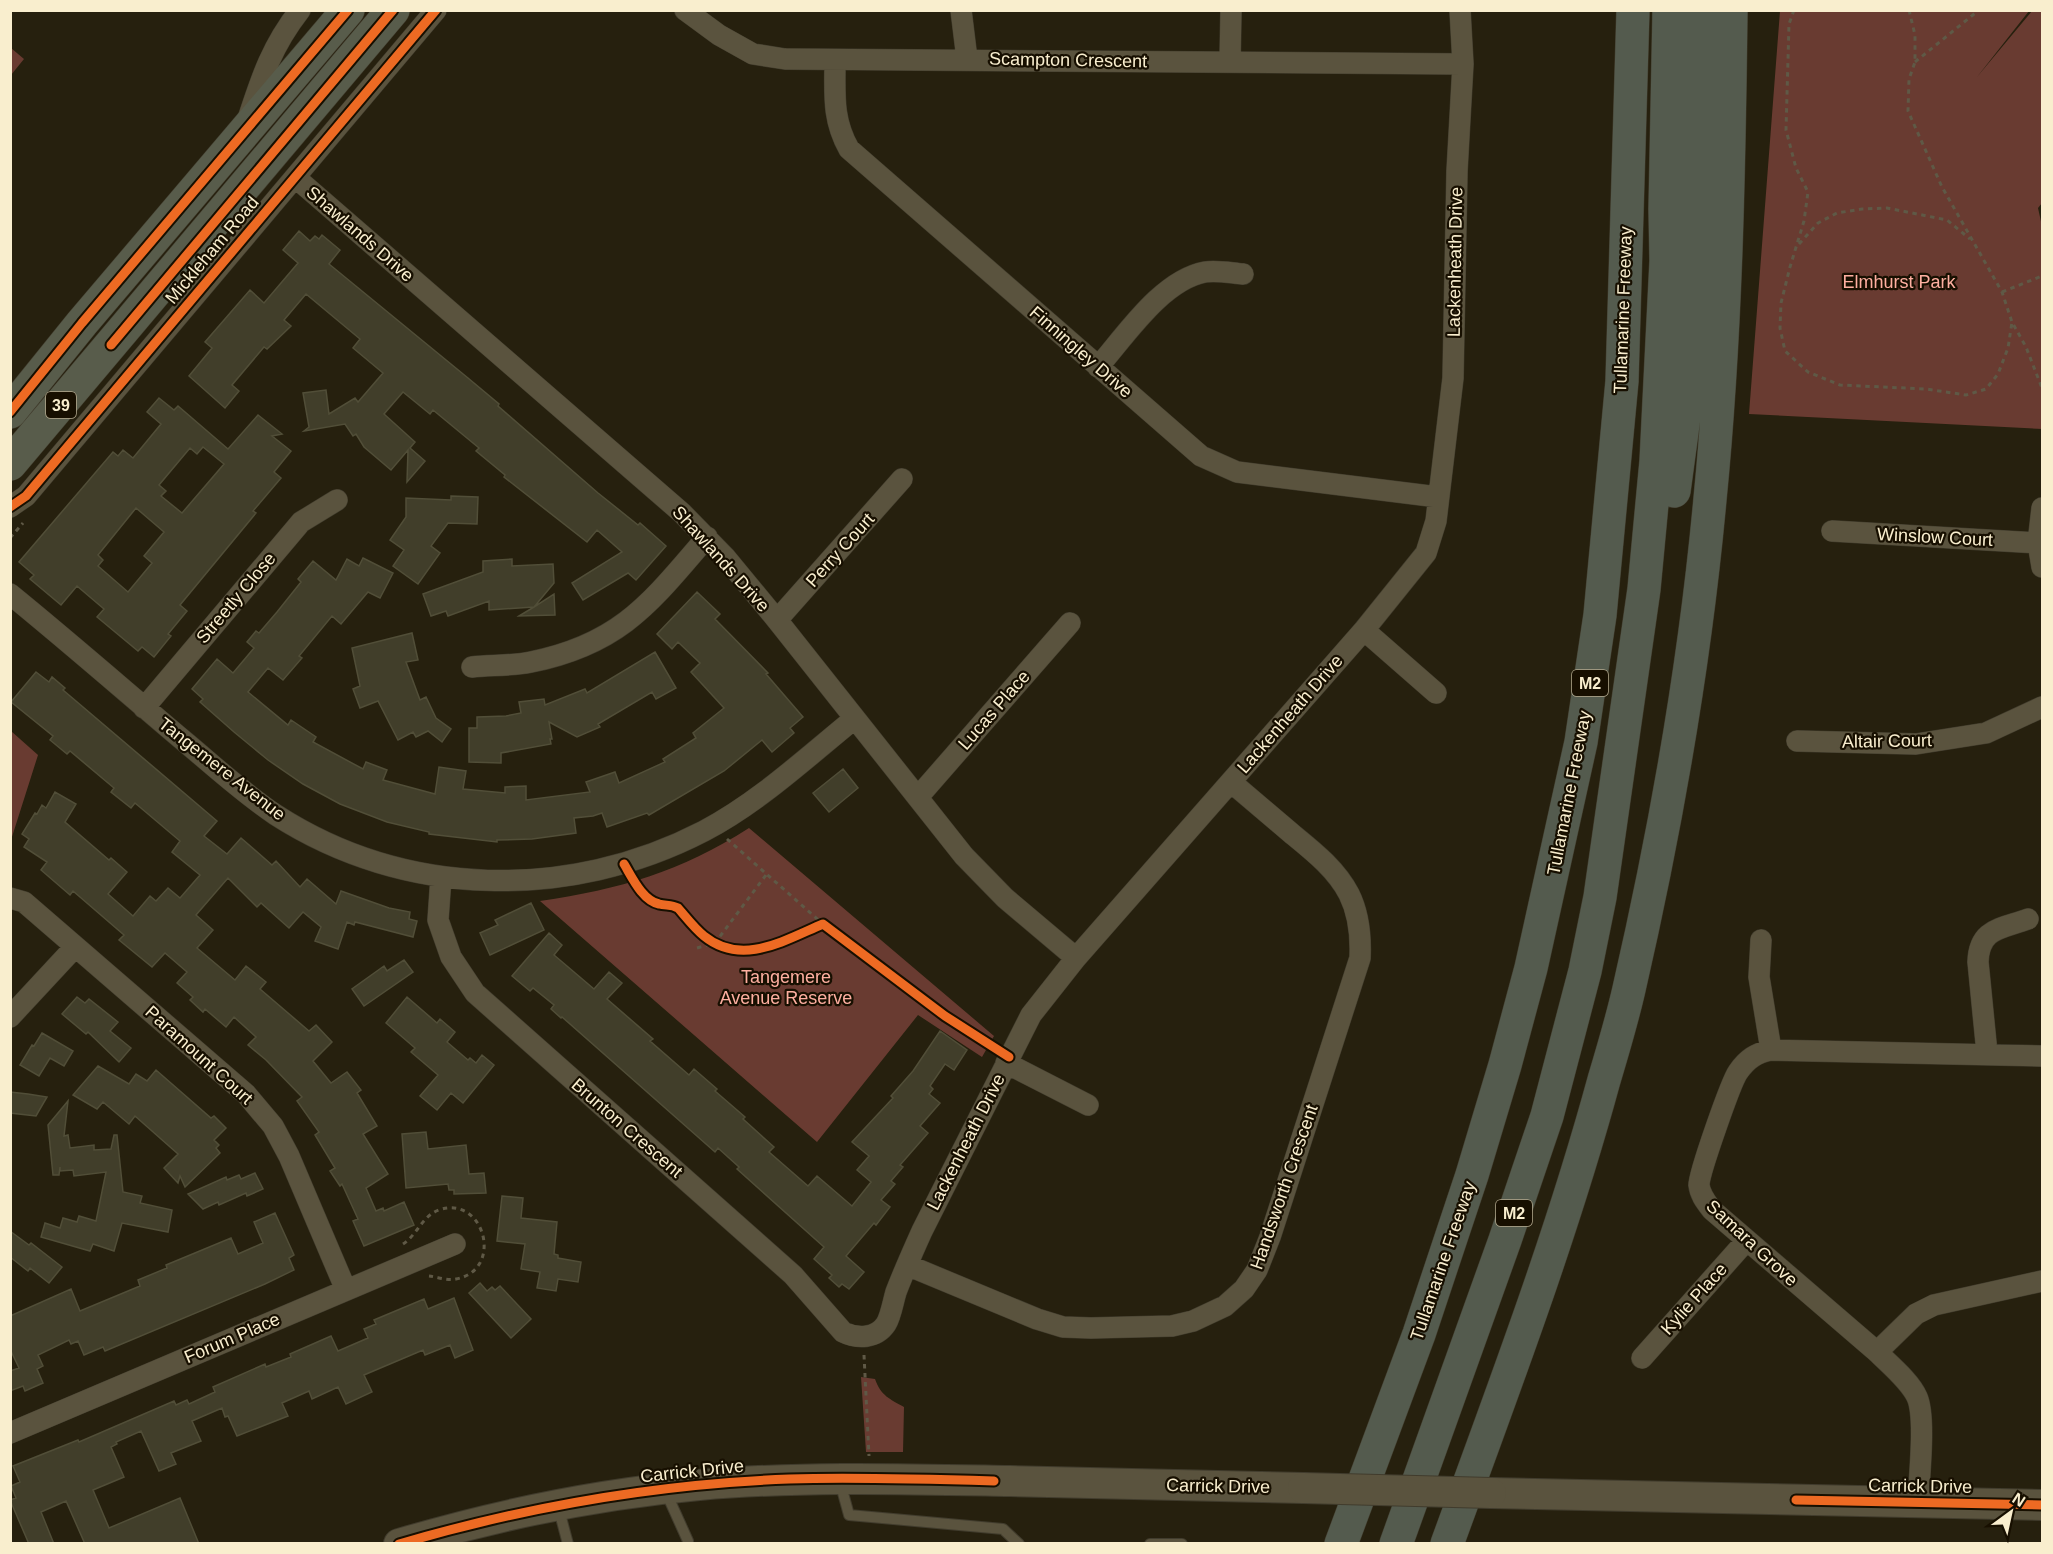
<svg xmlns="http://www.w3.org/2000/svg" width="2053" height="1554" viewBox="0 0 2053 1554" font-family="Arial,sans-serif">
<rect width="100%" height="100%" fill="#26200e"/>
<path fill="#693b31" d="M 1780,11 L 2029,11 L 1977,77 L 2032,11 L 2042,11 L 2042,203 L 2038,208 L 2042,226 L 2042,429 L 1749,414 Z
M 11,48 L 24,59 L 11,75 Z
M 11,731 L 38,755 L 11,840 Z
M 749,828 L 994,1036 L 982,1057 L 918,1015 L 817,1142 L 540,901 C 621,889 680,872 749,828 Z
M 861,1377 L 875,1379 C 881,1396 890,1399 904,1407 L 903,1452 L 866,1452 Z"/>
<path fill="#413e2a" stroke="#514e38" stroke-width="1.5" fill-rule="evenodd" d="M 299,231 L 310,241 L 315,236 L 319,239 L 322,235 L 340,250 L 329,264 L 468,378 L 499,404 L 498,406 L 598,493 L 638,525 L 640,523 L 666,546 L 636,580 L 628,573 L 583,600 L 572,583 L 622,552 L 597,530 L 587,542 L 504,477 L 505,475 L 476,451 L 479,448 L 433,410 L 430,414 L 403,392 L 384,414 L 415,442 L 410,448 L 425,461 L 407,482 L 408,450 L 391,470 L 364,447 L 356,434 L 353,436 L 345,424 L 304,431 L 309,427 L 303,393 L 326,390 L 329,414 L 355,398 L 358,402 L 383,373 L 353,348 L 360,339 L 306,294 L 284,320 L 291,326 L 267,349 L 264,347 L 232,385 L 239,391 L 225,408 L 189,376 L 212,348 L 205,342 L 250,290 L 264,303 L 298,263 L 283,250 Z
M 159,398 L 174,410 L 178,406 L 228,449 L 258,415 L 282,434 L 272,436 L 291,451 L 274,472 L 281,478 L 253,511 L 256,513 L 180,605 L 187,611 L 168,634 L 171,636 L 154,657 L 142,647 L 138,651 L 97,617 L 104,609 L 77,586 L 61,605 L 30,579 L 34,575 L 19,562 L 113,452 L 118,456 L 123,450 L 133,458 L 161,424 L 147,412 ZM 203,447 L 224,464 L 182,513 L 161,496 L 166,491 L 159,485 L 190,448 L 197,454 ZM 136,508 L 164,532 L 144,556 L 152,563 L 128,592 L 98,566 L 103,560 L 98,555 Z
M 451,496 L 478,497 L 477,524 L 448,523 L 431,546 L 440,553 L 418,584 L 393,566 L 404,550 L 390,540 L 406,517 L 406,498 L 451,500 Z
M 363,558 L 393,573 L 380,598 L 368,592 L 341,624 L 332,616 L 299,656 L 302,658 L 283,680 L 268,668 L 248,692 L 288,725 L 291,720 L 316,737 L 313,742 L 363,769 L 366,762 L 387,770 L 383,780 L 435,794 L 439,767 L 466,771 L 463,789 L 505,793 L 505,787 L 526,786 L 526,800 L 590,792 L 586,782 L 615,772 L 619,783 L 665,762 L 663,759 L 696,738 L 693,733 L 724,708 L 691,672 L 700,663 L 678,642 L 672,649 L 657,634 L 697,592 L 720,614 L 715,619 L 768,673 L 766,674 L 803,717 L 790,728 L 794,733 L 772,752 L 762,740 L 724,771 L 649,815 L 647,813 L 607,827 L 602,813 L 593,816 L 574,818 L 576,833 L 532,839 L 497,840 L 497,842 L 429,834 L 429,832 L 387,822 L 340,804 L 303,784 L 268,760 L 234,732 L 200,702 L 203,699 L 192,689 L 217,659 L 233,673 L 254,648 L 247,642 L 256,631 L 259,633 L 277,612 L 301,582 L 298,579 L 313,561 L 336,580 L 347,559 L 359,566 Z
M 512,559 L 512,566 L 553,564 L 554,583 L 534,607 L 554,594 L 555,615 L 519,616 L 534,607 L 489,610 L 489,601 L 448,616 L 446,611 L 431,616 L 423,594 L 483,572 L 483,561 Z
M 412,633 L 418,660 L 406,662 L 420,700 L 426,697 L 436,718 L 451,729 L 442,742 L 428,731 L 416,737 L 413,732 L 398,740 L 378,701 L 360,708 L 353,689 L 360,686 L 352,648 Z
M 655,652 L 676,688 L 656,699 L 652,692 L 598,724 L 600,727 L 577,737 L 549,722 L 552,739 L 550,739 L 551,744 L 501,753 L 501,763 L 469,762 L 469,728 L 477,728 L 477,717 L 506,716 L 521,713 L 519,702 L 544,699 L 545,705 L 585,689 L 587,693 Z
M 36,672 L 49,682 L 52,677 L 65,688 L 63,690 L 217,821 L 204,836 L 227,854 L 241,838 L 272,865 L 276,861 L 300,887 L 307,879 L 336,904 L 341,891 L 389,908 L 410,912 L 409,919 L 417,921 L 413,937 L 355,922 L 354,925 L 347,922 L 338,949 L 315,941 L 321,927 L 303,912 L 289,928 L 261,903 L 257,907 L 228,878 L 196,915 L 213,930 L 197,948 L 235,980 L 246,966 L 266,982 L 260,989 L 309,1031 L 316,1025 L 332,1042 L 313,1061 L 331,1083 L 347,1072 L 361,1090 L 357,1093 L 377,1126 L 363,1134 L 388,1174 L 366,1188 L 376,1211 L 383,1208 L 384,1211 L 404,1202 L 414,1225 L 364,1246 L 353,1221 L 358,1219 L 342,1184 L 340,1186 L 330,1171 L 335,1168 L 315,1135 L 319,1132 L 297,1101 L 302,1097 L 266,1060 L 248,1045 L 256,1037 L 234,1017 L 226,1027 L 205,1009 L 203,1012 L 190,1000 L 193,997 L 177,983 L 187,972 L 165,953 L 152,967 L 119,940 L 124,935 L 73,891 L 70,895 L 41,870 L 47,862 L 24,847 L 29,839 L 22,834 L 35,813 L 37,814 L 42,805 L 46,808 L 55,792 L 76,804 L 65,822 L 109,860 L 111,858 L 127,872 L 108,894 L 133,916 L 150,896 L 156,901 L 168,888 L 180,898 L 200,875 L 172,852 L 180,841 L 135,803 L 131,808 L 111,792 L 114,788 L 70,751 L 67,754 L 50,740 L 53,736 L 11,702 Z
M 843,769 L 858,788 L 829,812 L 813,793 Z
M 531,903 L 544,930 L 490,955 L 480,933 L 498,925 L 495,920 Z
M 549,933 L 562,945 L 554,955 L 594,989 L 609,972 L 622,983 L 607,999 L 653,1039 L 650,1041 L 689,1075 L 694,1069 L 717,1089 L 715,1091 L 745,1117 L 743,1119 L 774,1147 L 769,1152 L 808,1186 L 817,1176 L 852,1206 L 871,1182 L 857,1170 L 869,1156 L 852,1142 L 893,1098 L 891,1096 L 913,1071 L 940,1031 L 967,1050 L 954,1070 L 945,1064 L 930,1086 L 933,1089 L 929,1094 L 940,1103 L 920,1126 L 928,1133 L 900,1165 L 903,1167 L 891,1181 L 895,1184 L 881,1200 L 890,1207 L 876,1225 L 874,1223 L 846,1256 L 864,1272 L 849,1289 L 842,1284 L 839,1287 L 829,1278 L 832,1275 L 814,1259 L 824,1247 L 737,1169 L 739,1167 L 718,1148 L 715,1152 L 562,1017 L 561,1018 L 551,1009 L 554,1005 L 533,988 L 530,991 L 512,976 Z
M 404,960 L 413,972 L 364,1006 L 352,989 L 384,966 L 387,971 Z
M 77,997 L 85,1003 L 89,999 L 118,1022 L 110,1031 L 131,1048 L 119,1062 L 88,1032 L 86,1034 L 62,1014 Z
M 407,997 L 437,1023 L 440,1019 L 455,1032 L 447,1042 L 468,1060 L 470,1058 L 476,1063 L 482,1055 L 494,1065 L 463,1103 L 451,1093 L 437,1110 L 420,1096 L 438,1075 L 411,1052 L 415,1048 L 386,1023 Z
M 42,1033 L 73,1051 L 64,1066 L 50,1058 L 39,1076 L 20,1065 L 32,1045 L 34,1046 Z
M 98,1066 L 129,1084 L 136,1074 L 147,1081 L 156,1070 L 211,1118 L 214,1116 L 226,1128 L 214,1140 L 219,1145 L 216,1148 L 220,1153 L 185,1187 L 180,1176 L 178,1183 L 164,1168 L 178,1154 L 135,1116 L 129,1124 L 103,1102 L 97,1109 L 73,1095 Z
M 10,1092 L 28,1094 L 47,1097 L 36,1116 L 10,1113 Z
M 68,1101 L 64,1136 L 68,1135 L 70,1148 L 94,1145 L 94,1150 L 111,1149 L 114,1135 L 117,1135 L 123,1192 L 142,1196 L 140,1203 L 172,1210 L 168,1232 L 122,1223 L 114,1251 L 93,1244 L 90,1251 L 41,1237 L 45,1223 L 60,1228 L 63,1218 L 77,1222 L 79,1216 L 96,1221 L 106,1172 L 74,1176 L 73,1170 L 60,1171 L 60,1167 L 59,1175 L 53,1175 L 48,1125 Z
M 426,1132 L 428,1149 L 466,1145 L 469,1174 L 484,1173 L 486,1193 L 454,1194 L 454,1190 L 449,1190 L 448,1184 L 406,1188 L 402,1134 Z
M 255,1173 L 263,1189 L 247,1196 L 246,1193 L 219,1205 L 218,1202 L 203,1209 L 188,1194 L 226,1177 L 227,1180 L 239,1175 L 241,1179 Z
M 502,1196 L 523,1198 L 521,1218 L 557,1222 L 554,1254 L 558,1255 L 558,1258 L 581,1262 L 578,1282 L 558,1279 L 556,1291 L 537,1288 L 540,1272 L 521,1269 L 525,1244 L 497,1241 Z
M 275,1213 L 294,1255 L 289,1258 L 294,1270 L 265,1284 L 105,1351 L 103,1347 L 84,1355 L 78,1341 L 71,1344 L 69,1340 L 38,1355 L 43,1366 L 37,1369 L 43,1383 L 25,1391 L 23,1386 L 10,1391 L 10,1371 L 19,1368 L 10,1349 L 10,1316 L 71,1289 L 80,1311 L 140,1286 L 138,1280 L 167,1268 L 166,1265 L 231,1238 L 238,1254 L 263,1243 L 254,1222 Z
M 10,1231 L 29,1245 L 31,1243 L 62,1267 L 49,1283 L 30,1268 L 28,1271 L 10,1257 Z
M 480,1283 L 487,1291 L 492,1287 L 495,1290 L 500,1286 L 531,1319 L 511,1338 L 469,1293 Z
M 454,1298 L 473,1350 L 455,1358 L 450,1345 L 425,1355 L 423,1350 L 364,1375 L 372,1392 L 346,1404 L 338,1387 L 312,1399 L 309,1391 L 282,1403 L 288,1416 L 237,1436 L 228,1416 L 225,1417 L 222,1408 L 192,1421 L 201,1441 L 171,1453 L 176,1464 L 159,1471 L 141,1431 L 116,1442 L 117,1444 L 111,1447 L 124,1477 L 93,1490 L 109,1528 L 180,1498 L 199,1544 L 85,1544 L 66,1501 L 41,1512 L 54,1544 L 29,1544 L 10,1500 L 16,1498 L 11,1486 L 20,1482 L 13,1466 L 78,1440 L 79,1442 L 174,1401 L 176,1405 L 187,1400 L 189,1404 L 215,1392 L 213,1387 L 265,1364 L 266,1367 L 291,1357 L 290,1354 L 331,1336 L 338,1351 L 368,1338 L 364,1329 L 376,1324 L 374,1320 L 424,1299 L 428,1309 Z"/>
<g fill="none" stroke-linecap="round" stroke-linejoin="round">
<defs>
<path id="lane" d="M 840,1482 L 849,1515 L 1003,1529 L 1019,1544
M 665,1490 L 688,1541
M 558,1506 L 568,1544
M 1150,1544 L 1182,1544"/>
<path id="street" d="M 685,10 L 719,35 L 753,54 L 785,59 L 1463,64
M 961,10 L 967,59
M 835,60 C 835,94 832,119 849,149 L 1201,456 L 1237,472 L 1438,497
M 1230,62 L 1231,10
M 248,119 C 262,76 272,46 300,10
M 296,178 L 682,513 L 725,557 L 777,620 L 964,856 L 1005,898 L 1076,958
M 1098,367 C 1126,335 1162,280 1205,272 C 1217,270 1231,273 1243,274
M 10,507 L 26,496 L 436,10
M 2042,508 L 2038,543 L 2042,567
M 1832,531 L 2038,543
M 10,594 C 69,642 126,692 184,741 C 214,766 243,793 276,815 C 405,898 569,901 704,831 C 759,802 806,758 854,719
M 777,620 L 902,479
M 1364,630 L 1436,693
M 472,667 C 491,665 512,666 531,662 C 621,644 651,602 707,537
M 144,708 L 301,522 L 337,500
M 1797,741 L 1916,744 L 1986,733 L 2042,707
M 918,797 L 1070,623
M 441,877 L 438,920 L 451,957 L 475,993 L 793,1275 L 843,1332 C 857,1339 876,1339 886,1324 C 891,1316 893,1302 896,1292 C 904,1271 913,1251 922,1231 L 1031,1015 L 1076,958 L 1364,630 L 1426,553 L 1436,521 L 1453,378 L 1457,171 L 1463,64 L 1460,10
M 10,898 L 24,902 L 246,1094 L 273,1126 L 289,1156 L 346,1290
M 1761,940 L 1759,977 L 1771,1050
M 10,1017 L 75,947
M 1987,1053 L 1978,962 C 1979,928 2001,929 2028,919
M 1006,1063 L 1088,1105
M 907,1265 L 1037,1319 L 1063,1327 L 1091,1328 L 1172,1326 L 1193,1321 L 1225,1306 L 1244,1289 L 1257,1270 L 1270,1237 L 1360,958 C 1361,936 1359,914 1349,894 C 1336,869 1313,851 1291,833 C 1271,816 1251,799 1231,782
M 1877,1352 L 1916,1314 L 1934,1305 L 2042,1281
M 1642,1358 L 1746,1241
M 10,1433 L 455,1244
M 1918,1503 C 1919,1478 1926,1417 1917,1397 C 1910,1381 1889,1364 1877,1352 L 1712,1210 C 1706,1202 1700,1195 1699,1185 C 1699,1173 1731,1082 1738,1072 C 1747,1059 1756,1053 1771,1050 L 2042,1056"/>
<path id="secondary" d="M 1491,1493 L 2042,1505
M 399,1544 C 497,1515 598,1494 699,1485 C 803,1476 906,1479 1010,1481 C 1108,1484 1206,1486 1303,1488"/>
<path id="primary" d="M 10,412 L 82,323 L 348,10
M 10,464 L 393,10"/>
<path id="highway" d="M 1674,491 L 1685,410 L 1695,288 L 1702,10
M 1341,1544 L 1419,1334 L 1472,1175 L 1505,1065 L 1531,968 L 1581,742 L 1600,615 L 1622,381 L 1633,10
M 1396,1544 L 1505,1240 L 1547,1116 L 1585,971 L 1600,897 L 1644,589 L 1656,461 L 1666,261 L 1665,209 L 1669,10
M 1447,1544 C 1503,1390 1561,1238 1604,1080 C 1613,1050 1622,1020 1629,989 C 1666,828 1695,664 1710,499 C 1726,337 1729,173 1731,10"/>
</defs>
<use href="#lane" stroke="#413c2d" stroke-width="12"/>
<use href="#street" stroke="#413c2d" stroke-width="22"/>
<use href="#secondary" stroke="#413c2d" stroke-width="32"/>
<use href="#primary" stroke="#413c2d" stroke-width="34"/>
<use href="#highway" stroke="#413c2d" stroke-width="34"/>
<path stroke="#5f5946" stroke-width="3" stroke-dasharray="4.5 4.5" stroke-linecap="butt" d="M 1794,10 L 1789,24 L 1786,130 L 1796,168 L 1808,192 L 1804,221 L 1790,267 L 1781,303 L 1780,328 L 1785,351 L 1808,372 L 1840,385 L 1926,389 L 1966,395 L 1986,389 L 1998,374 L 2008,348 L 2012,322
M 1909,10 L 1915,35 L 1915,62 L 1909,79 L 1908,111 L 1942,187 L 2002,292 L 2012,322 L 2026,347 L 2042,388
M 1915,62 L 1979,10
M 1799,244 L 1818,223 L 1837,213 L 1862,209 L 1887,208 L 1947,220 L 1970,239
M 2002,292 L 2042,276
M 10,538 L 23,523
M 727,839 L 823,924
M 697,948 L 715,943 L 766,875
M 403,1244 C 418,1234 422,1216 439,1210 C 484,1194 505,1270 456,1279 C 447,1281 438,1277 429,1276
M 864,1355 L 869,1456"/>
<use href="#lane" stroke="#5a533e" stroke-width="10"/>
<use href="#street" stroke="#5a533e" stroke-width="21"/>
<use href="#secondary" stroke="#5a533e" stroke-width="30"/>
<use href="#primary" stroke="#585c4b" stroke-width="33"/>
<use href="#highway" stroke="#545b4e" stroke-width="33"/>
<defs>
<path id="secondary-bridge" d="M 1303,1488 L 1491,1493"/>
</defs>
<use href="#secondary-bridge" stroke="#413c2d" stroke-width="32" stroke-linecap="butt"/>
<use href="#secondary-bridge" stroke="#5a533e" stroke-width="30"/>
<defs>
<path id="cycleway" d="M 111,345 L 393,10
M 10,412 L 82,323 L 348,10
M 10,507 L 26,496 L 436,10
M 624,864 C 632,877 642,900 659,904 C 666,906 671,904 678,908 C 686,917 694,928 704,936 C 742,967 785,940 823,924 L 945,1016 L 1009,1057
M 1796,1500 L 2042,1505
M 399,1544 C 525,1507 657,1484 789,1479 C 857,1477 926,1479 994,1481"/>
</defs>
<use href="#cycleway" stroke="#170f00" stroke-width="13"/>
<use href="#cycleway" stroke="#ed6a23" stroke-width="9"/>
</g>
<g text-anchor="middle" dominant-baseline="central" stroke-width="4.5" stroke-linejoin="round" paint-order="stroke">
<g fill="#170f00" stroke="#b5ab90" stroke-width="1.5">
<rect x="46" y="392" width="30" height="26" rx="4.5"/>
<rect x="1572" y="670" width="36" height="26" rx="4.5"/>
<rect x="1496" y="1200" width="36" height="26" rx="4.5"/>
</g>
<g font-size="16" font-weight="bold" fill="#f9eece">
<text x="61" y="405">39</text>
<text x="1590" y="683">M2</text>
<text x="1514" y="1213">M2</text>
</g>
<g font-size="18" fill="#f9eece" stroke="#170f00">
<text transform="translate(1068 60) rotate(1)">Scampton Crescent</text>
<text transform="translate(360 234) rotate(41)">Shawlands Drive</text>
<text transform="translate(212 250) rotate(-50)">Mickleham Road</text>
<text transform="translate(1455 262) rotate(-89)">Lackenheath Drive</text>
<text transform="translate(1623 310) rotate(-88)">Tullamarine Freeway</text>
<text transform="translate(1081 352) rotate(41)">Finningley Drive</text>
<text transform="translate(1935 537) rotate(3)">Winslow Court</text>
<text transform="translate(840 550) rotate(-48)">Perry Court</text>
<text transform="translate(721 559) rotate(48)">Shawlands Drive</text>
<text transform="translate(236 598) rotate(-50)">Streetly Close</text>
<text transform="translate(994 710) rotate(-49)">Lucas Place</text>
<text transform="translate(1290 714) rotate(-49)">Lackenheath Drive</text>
<text transform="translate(1887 741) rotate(-1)">Altair Court</text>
<text transform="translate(222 769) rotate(38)">Tangemere Avenue</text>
<text transform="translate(1569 793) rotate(-79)">Tullamarine Freeway</text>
<text transform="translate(199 1055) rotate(42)">Paramount Court</text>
<text transform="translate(627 1128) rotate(41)">Brunton Crescent</text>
<text transform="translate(966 1142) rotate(-63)">Lackenheath Drive</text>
<text transform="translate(1284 1187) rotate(-71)">Handsworth Crescent</text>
<text transform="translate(1752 1243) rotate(43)">Samara Grove</text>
<text transform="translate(1443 1261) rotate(-71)">Tullamarine Freeway</text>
<text transform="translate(1694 1299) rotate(-48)">Kylie Place</text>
<text transform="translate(232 1338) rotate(-23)">Forum Place</text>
<text transform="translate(692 1471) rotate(-6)">Carrick Drive</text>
<text transform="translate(1218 1486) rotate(1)">Carrick Drive</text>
<text transform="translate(1920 1486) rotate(1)">Carrick Drive</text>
</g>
<g font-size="18" fill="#feafa0" stroke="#170f00">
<text x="1899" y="282">Elmhurst Park</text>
<text x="786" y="977">Tangemere<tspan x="786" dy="21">Avenue Reserve</tspan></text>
</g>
</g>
<rect width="2053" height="1554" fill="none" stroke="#f9eece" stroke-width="24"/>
<g transform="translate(2011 1512) rotate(33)" stroke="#170f00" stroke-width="4.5" paint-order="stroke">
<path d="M0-4.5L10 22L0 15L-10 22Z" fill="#f9eece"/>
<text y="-9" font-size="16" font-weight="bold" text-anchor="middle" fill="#f9eece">N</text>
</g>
</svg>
